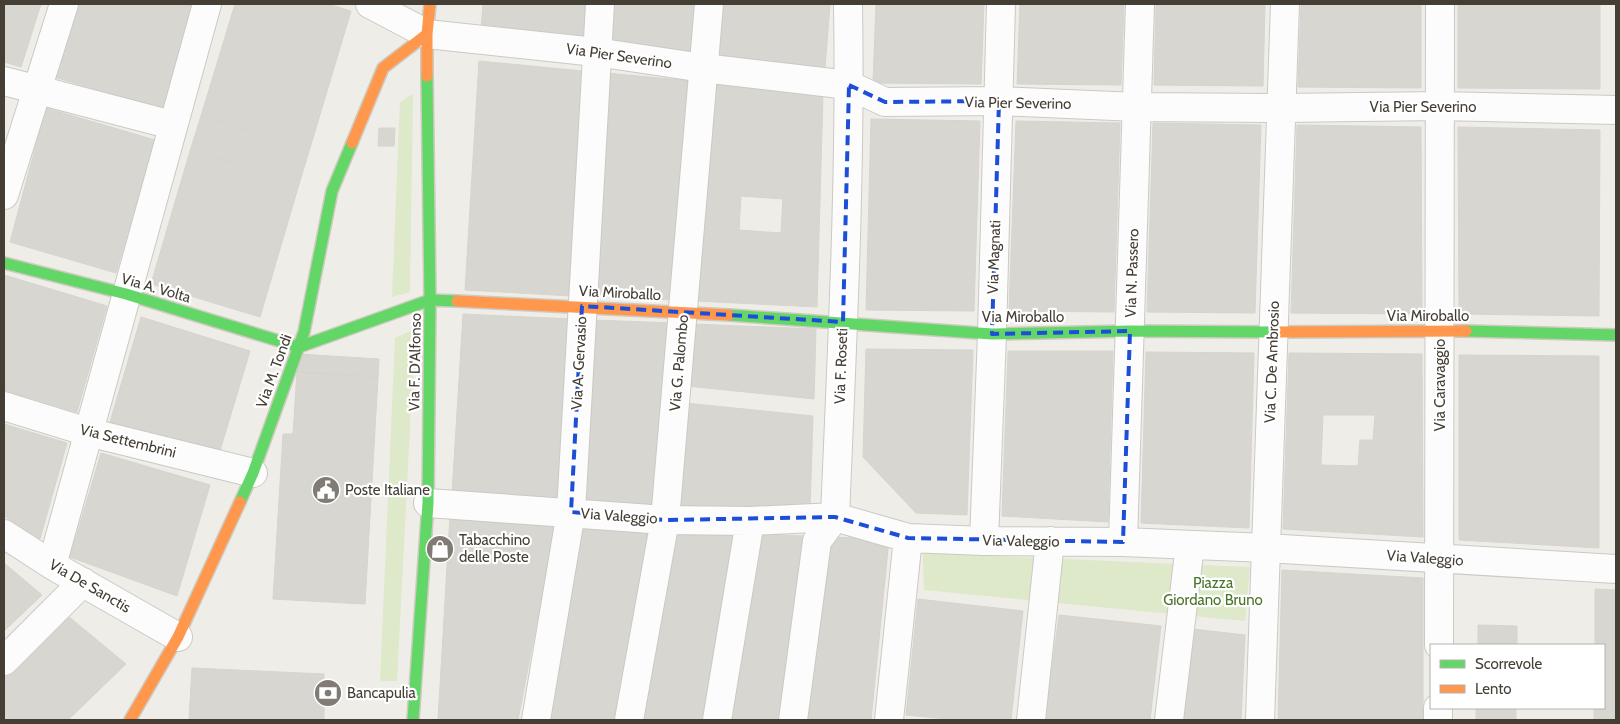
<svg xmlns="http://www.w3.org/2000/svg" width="1620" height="724" viewBox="0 0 1620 724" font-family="Cabin,sans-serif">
<rect width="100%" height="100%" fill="#efede8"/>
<path fill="#dde9c9" d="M 413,94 L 410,292 L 392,297 L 400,102 Z
M 415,329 L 397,681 L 380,681 L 395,338 Z
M 923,553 L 1250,567 L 1245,621 L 924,590 Z"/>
<path fill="#d8d6d1" stroke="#d7d4ce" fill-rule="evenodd" d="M 4,4 L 41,4 L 21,67 L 4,62 Z
M 77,4 L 193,4 L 163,109 L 54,77 Z
M 235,4 L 328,4 L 351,11 L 310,148 L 201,116 Z
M 483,4 L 588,4 L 585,43 L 481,32 Z
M 610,4 L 697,4 L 693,54 L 608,45 Z
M 721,4 L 830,4 L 825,68 L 716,57 Z
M 876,4 L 984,4 L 981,84 L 873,83 Z
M 1020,4 L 1124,4 L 1121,85 L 1017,84 Z
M 1156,4 L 1265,4 L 1263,86 L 1154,85 Z
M 1301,4 L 1421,4 L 1421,88 L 1298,87 Z
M 1458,4 L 1600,4 L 1600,89 L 1458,88 Z
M 479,61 L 583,71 L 572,296 L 465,290 Z
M 606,73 L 691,81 L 674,300 L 594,296 Z
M 714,83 L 823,94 L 817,307 L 695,301 ZM 741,196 L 783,199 L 781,233 L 739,230 Z
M 46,108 L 155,140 L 116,273 L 10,242 Z
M 201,116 L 310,148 L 300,181 L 190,151 Z
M 871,119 L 980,121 L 974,311 L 866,310 Z
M 1016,121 L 1120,123 L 1114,312 L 1009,311 Z
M 1153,123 L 1261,125 L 1255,313 L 1147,312 Z
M 1297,125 L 1421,127 L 1422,314 L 1291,313 Z
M 1458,127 L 1600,130 L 1599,316 L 1459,314 Z
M 379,128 L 395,128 L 394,146 L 378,146 Z
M 190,151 L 300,181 L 260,317 L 151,284 Z
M 4,275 L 107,306 L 77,412 L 4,390 Z
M 463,314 L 571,319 L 560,501 L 452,494 Z
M 141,317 L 250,351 L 219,454 L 110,422 Z
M 593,320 L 672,323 L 658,505 L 583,503 Z
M 693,324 L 816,329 L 814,399 L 687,386 Z
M 866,349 L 973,350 L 967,515 L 916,513 L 863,457 Z
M 1008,351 L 1113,351 L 1108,522 L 1002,516 Z
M 1146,352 L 1254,353 L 1249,528 L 1141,523 Z
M 1289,353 L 1422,354 L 1423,537 L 1283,529 ZM 1323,415 L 1375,415 L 1373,440 L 1360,440 L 1358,466 L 1321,465 Z
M 298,354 L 379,359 L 378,377 L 297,372 Z
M 1459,355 L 1599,356 L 1599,548 L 1459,540 Z
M 297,372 L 378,377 L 365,604 L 273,599 L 283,434 L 293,434 Z
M 685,403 L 813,416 L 810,509 L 677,506 Z
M 4,424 L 67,443 L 40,539 L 4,516 Z
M 101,453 L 210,485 L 177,596 L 70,557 Z
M 450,516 L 556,523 L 518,720 L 438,720 Z
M 583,525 L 657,529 L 620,720 L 548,720 Z
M 671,529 L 739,533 L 705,720 L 637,720 Z
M 760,534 L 804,536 L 784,720 L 726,720 Z
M 826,537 L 889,539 L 871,720 L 804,720 Z
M 4,563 L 42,595 L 4,631 Z
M 1282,570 L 1423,578 L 1423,720 L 1278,720 Z
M 1595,589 L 1616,590 L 1616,720 L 1594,720 L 1594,708 L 1604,708 L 1604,645 L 1595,645 Z
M 918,599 L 1023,611 L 1011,720 L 959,720 L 906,715 Z
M 1059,615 L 1161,626 L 1150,720 L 1045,720 Z
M 68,616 L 126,664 L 68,720 L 4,720 L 4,677 Z
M 1478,625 L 1517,626 L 1517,645 L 1478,645 Z
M 1192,629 L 1245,635 L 1241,720 L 1182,720 Z
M 192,668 L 324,674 L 324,720 L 189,720 Z
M 1476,708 L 1516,708 L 1516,720 L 1476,720 Z"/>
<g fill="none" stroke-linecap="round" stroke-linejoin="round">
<defs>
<path id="street" d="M 370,4 L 427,34 L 596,52 L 703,68 L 849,85 L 885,102 L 999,101 L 1137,107 L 1281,108 L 1440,106 L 1616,110
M 4,81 L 172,125
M 4,195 L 64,4
M 4,406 L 88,432 L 253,473
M 428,503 L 665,520 L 750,521 L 835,517 L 908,538 L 984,541 L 1123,542 L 1266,548 L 1616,569
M 4,534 L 52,565 L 178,637
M 984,541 L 992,334 L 1001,4
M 1123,542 L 1140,4
M 52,565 L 207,4
M 1439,645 L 1440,4
M 4,661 L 83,582
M 536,720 L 571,512 L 600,4
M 629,720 L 665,520 L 709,4
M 717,720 L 750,521
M 793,720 L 817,541 L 835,517 C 842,346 851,175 848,4
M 889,720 L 908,538
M 1031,720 L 1050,541
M 1169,720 L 1190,545
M 1260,720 L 1285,4
M 1438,720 L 1438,708"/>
<path id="fast" d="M 4,263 L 126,294 L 299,347 L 430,300 L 457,301
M 729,315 L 992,334 L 1130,331 L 1276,332
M 1466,331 L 1616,335
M 240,502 L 253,473 L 304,332 L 332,191 L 352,143
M 413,720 L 428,503 L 430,300 L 427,76"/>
<path id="slow" d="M 427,76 L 427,34 L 430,4
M 352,143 L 383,68 L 427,34
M 457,301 L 729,315
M 1276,332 L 1466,331
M 130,720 L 178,637 L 240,502"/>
</defs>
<use href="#street" stroke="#cbc9c4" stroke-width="30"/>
<use href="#fast" stroke="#cecabf" stroke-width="14"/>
<use href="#slow" stroke="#cecabf" stroke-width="14"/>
<use href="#street" stroke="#fdfcfc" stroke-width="28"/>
<use href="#fast" stroke="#63d668" stroke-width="11"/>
<use href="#slow" stroke="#ff974d" stroke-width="11"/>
</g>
<path fill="none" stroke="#1d4ed8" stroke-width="4" stroke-dasharray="10 6" stroke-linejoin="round" d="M 849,85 L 885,102 L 999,101 L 992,334 L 1130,331 L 1123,542 L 908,538 L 835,517 L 665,520 L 571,512 L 582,306 L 843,322 Z"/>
<defs>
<symbol id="civic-disc" viewBox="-11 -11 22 22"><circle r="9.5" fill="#807b74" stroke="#fff"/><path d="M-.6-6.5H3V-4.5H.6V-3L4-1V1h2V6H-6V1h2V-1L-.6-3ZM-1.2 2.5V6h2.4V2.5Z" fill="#fff"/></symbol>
<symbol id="shop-disc" viewBox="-11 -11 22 22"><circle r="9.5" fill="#807b74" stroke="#fff"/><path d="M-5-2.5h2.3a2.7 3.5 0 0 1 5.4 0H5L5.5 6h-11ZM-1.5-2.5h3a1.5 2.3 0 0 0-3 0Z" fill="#fff"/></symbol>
<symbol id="bank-disc" viewBox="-11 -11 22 22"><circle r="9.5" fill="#807b74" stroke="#fff"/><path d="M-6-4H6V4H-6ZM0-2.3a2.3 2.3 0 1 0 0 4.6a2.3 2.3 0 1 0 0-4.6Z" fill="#fff"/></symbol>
</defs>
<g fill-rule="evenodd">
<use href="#civic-disc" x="310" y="474" width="32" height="32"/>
<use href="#shop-disc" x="424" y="533" width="32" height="32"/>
<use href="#bank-disc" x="312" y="677" width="32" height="32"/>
</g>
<g text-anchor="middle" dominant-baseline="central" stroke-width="4.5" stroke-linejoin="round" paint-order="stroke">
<g font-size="15" fill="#443e35" stroke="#fff">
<text transform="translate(619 56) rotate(8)">Via Pier Severino</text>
<text transform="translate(1018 103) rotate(1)">Via Pier Severino</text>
<text x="1423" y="107">Via Pier Severino</text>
<text transform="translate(994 257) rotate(-88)">Via Magnati</text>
<text transform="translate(1132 273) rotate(-88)">Via N. Passero</text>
<text transform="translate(156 288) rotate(16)">Via A. Volta</text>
<text transform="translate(620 293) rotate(3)">Via Miroballo</text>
<text x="1428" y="316">Via Miroballo</text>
<text x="1023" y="317">Via Miroballo</text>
<text transform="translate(415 362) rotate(-89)">Via F. D'Alfonso</text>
<text transform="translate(1272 362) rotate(-88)">Via C. De Ambrosio</text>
<text transform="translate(579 363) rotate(-87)">Via A. Gervasio</text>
<text transform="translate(679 363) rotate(-85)">Via G. Palombo</text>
<text transform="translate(841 366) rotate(-88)">Via F. Roseti</text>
<text transform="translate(274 371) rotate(-70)">Via M. Tondi</text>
<text transform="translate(1440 385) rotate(-90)">Via Caravaggio</text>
<text transform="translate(128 441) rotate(14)">Via Settembrini</text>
<text transform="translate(619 516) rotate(4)">Via Valeggio</text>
<text transform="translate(1021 541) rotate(1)">Via Valeggio</text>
<text transform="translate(1425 558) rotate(4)">Via Valeggio</text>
<text transform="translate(90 586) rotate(30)">Via De Sanctis</text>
</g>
<g font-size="15" fill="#443e35" stroke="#fff" text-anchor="start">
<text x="345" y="490">Poste Italiane</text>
<text x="459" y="540">Tabacchino<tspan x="459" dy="17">delle Poste</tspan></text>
<text x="347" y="693">Bancapulia</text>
</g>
<g font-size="15" fill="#49742a" stroke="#fff">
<text x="1213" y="583">Piazza<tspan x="1213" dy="17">Giordano Bruno</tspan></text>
</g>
</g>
<rect width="1620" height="724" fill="none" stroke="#443e35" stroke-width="10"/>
<rect x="1430" y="644" width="175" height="65" fill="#ffffff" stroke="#b4b2ae"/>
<rect x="1440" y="660" width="25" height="8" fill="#63d668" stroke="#b4b2ae"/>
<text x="1475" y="669" font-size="15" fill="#443e35">Scorrevole</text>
<rect x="1440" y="685" width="25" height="8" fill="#ff974d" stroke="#b4b2ae"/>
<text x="1475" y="694" font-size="15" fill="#443e35">Lento</text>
</svg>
